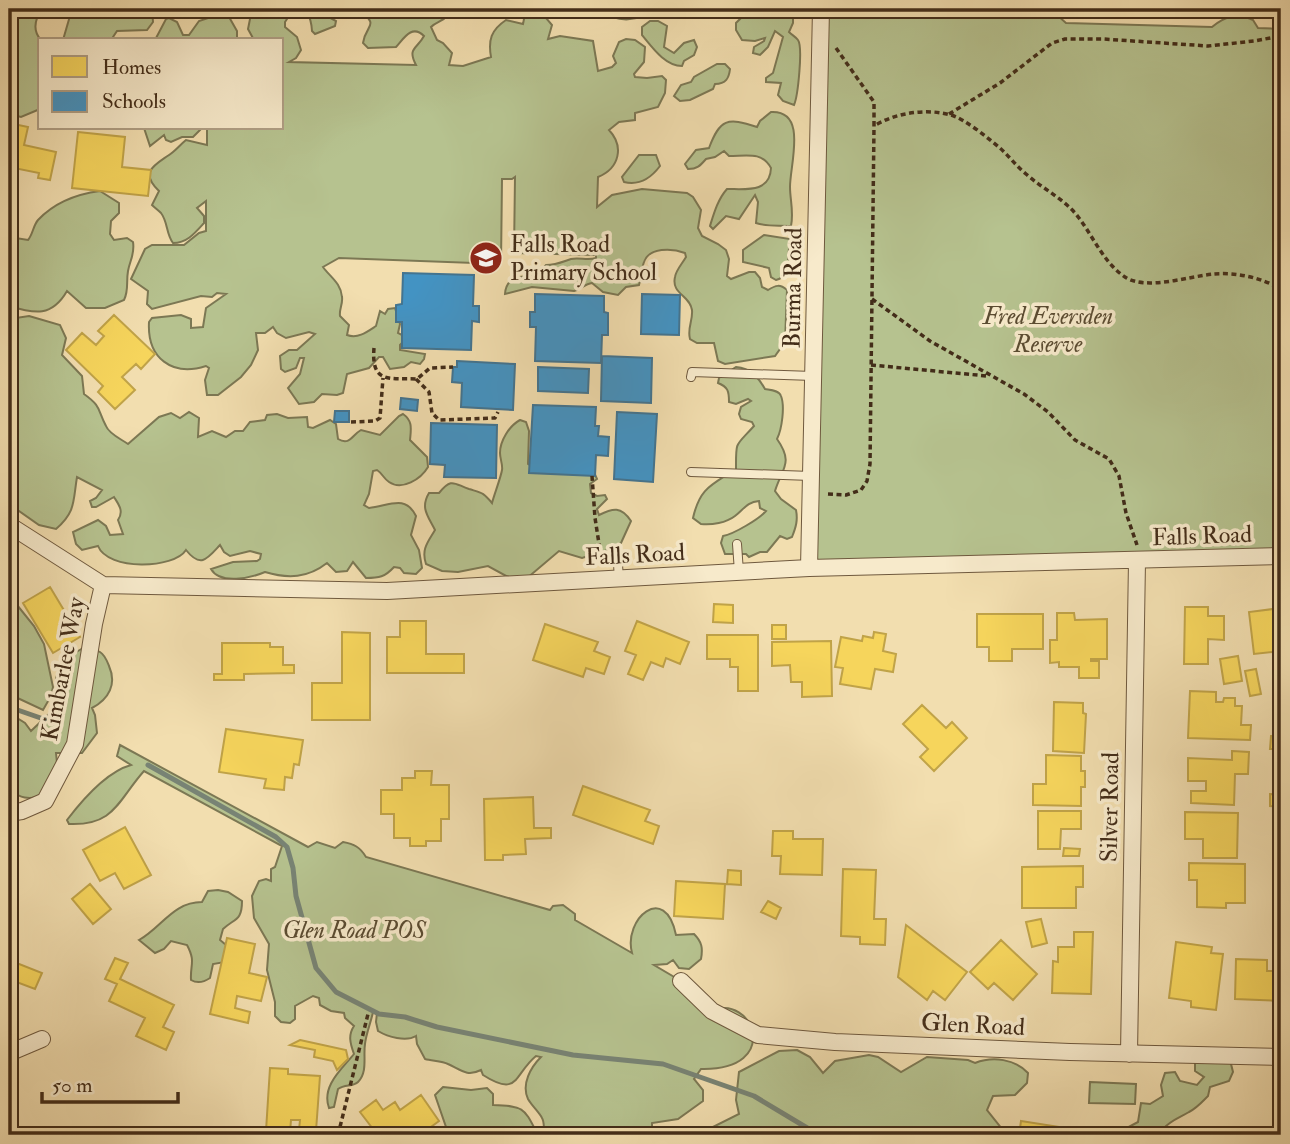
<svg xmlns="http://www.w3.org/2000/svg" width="1290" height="1144" viewBox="0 0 1290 1144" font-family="'IM FELL Double Pica',serif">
<rect width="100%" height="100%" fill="#f2deaf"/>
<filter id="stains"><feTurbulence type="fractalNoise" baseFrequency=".00286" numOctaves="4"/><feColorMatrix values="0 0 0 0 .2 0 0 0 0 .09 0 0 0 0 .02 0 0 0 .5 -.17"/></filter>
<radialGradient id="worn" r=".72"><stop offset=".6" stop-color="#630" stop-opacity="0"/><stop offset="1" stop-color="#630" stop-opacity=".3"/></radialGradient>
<path fill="#b6c28f" stroke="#7c7854" stroke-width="2" d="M 9,9 L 42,9 C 35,19 32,30 41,40 L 40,109 L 21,117 L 9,114 Z
M 72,9 L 152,9 L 153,22 L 147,30 L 117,31 L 111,40 L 63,40 Z
M 252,9 L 324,9 L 323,14 L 336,21 L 335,26 L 315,34 L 312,31 C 311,16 308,8 291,13 L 285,22 L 285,27 L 297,37 L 301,50 L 296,58 L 289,62 L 416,65 C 407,48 417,49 424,36 C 412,24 404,38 396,47 L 368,48 L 363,43 C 366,23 381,27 358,9 L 527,9 C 517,13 457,19 447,16 C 442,22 436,22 431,27 L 437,40 L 443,43 L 452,53 L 449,65 L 463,66 L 491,57 C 488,40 491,30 506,20 L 523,24 L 525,14 L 531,9 L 541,12 L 552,25 L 548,39 L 560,36 L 593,41 L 598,71 L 612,67 L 616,63 L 613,56 L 619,42 L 626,39 L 635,40 L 645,47 L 644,62 L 634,74 L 635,77 L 647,78 L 662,76 L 666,80 L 665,93 L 658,107 L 635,113 L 635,120 L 619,122 L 609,130 C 624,146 620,168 598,177 L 597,207 L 612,195 L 642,189 L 687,193 L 693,197 L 701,210 L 698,228 L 702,236 L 718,244 L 726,250 L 729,259 L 727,276 L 731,279 L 749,272 L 755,272 L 760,278 L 762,287 L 768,290 C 776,285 780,284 787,290 L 785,342 L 775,356 L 725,364 L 718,361 L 714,343 L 697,343 L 690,339 C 687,328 693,321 692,310 C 690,295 671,294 675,277 C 676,270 682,264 686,257 L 685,253 C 672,248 649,247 644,262 C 641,270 641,278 639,285 L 626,287 L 618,295 L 603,292 L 592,283 C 585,284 581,289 574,291 L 532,287 L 505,294 C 506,276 521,276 536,276 L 546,265 C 556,265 562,262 571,259 C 580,257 587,261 596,258 L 596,255 L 514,253 L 515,177 L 512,179 L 502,179 L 501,264 L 339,258 L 323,267 C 330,277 341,283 342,297 C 343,304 339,309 340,316 L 349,325 L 347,335 C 358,339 367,332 376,326 L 380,311 L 385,314 L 388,309 L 395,308 L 400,324 L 398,333 L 404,336 L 404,341 L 400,345 L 400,350 L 425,354 L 424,359 L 420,364 L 411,362 L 404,367 L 390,369 L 383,357 L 379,357 L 369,368 L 347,374 L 343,393 L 337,395 L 322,394 L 314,402 L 299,404 L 288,388 L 300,374 L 304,358 L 300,358 L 296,368 L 285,372 L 281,369 L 280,356 L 289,350 L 297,350 L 315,334 L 309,332 L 286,338 L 277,333 L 273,327 L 265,333 L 256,333 L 258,350 L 251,365 L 241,377 L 218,395 L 207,395 L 205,380 L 209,368 L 206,366 C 172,377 147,358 149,322 L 152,318 L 181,315 L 191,319 L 191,328 L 203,327 L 206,308 L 226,294 L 217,293 L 212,297 L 201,296 L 152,309 L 147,304 L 148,291 L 131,279 L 145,249 L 152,245 L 184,245 L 199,233 L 206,231 L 206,201 L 197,208 L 204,216 L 204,223 C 195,233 187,243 173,243 C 166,234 168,222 161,213 C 158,210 155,208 152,205 L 159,191 C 137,170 158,164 173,152 C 178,148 181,144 186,140 L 207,145 L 207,128 L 282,128 L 282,42 L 280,39 L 254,40 L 248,29 Z
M 570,9 L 656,9 C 638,22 618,23 600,11 L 580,16 L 571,13 Z
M 720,9 L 793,9 L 793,23 L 789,32 C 792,35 796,37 798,40 C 803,47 798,96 794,105 L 783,101 L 778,95 L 781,83 L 766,82 L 766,78 L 773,73 L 783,37 L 775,31 L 768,47 L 760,55 L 753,53 L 754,47 L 764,41 L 765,38 L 755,41 L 742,40 L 736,30 L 736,23 L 742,17 L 742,14 L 720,11 Z
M 844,9 L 851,9 L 859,17 L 889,18 C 901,9 916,17 929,13 L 931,9 L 1043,9 L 1056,14 L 1066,23 L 1212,27 C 1225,16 1237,13 1253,20 L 1258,28 L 1281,29 L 1281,556 L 809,568 L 821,16 L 840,17 Z
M 217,15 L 229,17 L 237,31 L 237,40 L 155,40 L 166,19 L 169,18 L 177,22 L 183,35 L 189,35 L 199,21 Z
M 650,21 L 658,21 L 667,26 L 664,47 L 674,53 L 684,43 L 694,40 L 697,47 L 694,55 L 684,61 L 682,66 C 665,66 652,47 642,35 L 642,27 Z
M 717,64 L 725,64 L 730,69 C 729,78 726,84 715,84 L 713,89 L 690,100 L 680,101 L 674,96 L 681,85 L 691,82 L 694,77 Z
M 771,112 C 808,110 790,164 790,187 C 790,200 794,212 791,226 C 779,225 767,227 756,223 L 758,202 L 755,195 L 739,219 L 726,216 L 713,229 L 710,226 C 714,213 718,199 727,189 C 746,189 770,193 771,168 C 762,151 746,156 729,156 L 724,151 L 715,157 L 706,159 C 700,166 697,169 688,169 L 685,164 L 696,150 L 709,148 C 720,119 727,117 757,127 L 760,121 Z
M 144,128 L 143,128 L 202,128 L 193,137 L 182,137 L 171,142 L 166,140 L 164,135 L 150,146 Z
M 639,155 L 656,155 L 660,166 C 651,178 640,186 624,182 L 622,177 Z
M 100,191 L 119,203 L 119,213 L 111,221 L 110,234 L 114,240 L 127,238 L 133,242 C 135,254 130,260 128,271 C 126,282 129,290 124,300 L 105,308 L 86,308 L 67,291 C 52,317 35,314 9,306 L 9,237 L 28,240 C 33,234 33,226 38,220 C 55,202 77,194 100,191 Z
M 764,235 L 790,239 L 788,259 L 793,261 C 792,269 784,278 776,280 L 771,277 L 769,268 L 743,262 L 743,250 Z
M 29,316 L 60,325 L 66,338 L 62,355 L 82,376 L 84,394 C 102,407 97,409 106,426 C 109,434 121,439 128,444 L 159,417 L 171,413 L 180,418 L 189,412 L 199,418 L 198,437 L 212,431 L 226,437 L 235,431 L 243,431 L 250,422 L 265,420 L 267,415 L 277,414 L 288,418 L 307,417 L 308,427 L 313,428 L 330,420 L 336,424 L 338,439 C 350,446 352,435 361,430 L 380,435 L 399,416 L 403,414 C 413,421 411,429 410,440 L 427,457 L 428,467 C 421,479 402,491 389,482 C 384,479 382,473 377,470 L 373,471 L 369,494 L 364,505 L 369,508 C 389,506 405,494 416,516 L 411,535 L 419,550 L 422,568 L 416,574 L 404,573 L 400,568 L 394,567 C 385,577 379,578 366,578 L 353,562 L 347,571 L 336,572 L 327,563 C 308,578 288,579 265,572 C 251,578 220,585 211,569 L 233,562 L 257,561 L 260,559 L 261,554 L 250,551 L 230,556 L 224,552 L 220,545 C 208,558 201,569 186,550 C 174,569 108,571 98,546 L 82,550 L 76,544 L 73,532 L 98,520 L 106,526 L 110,535 L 123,534 L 118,520 C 124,511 119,505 114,497 L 96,507 L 92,507 L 90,501 L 96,498 L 102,490 L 77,477 C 73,501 76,512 56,529 L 39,525 L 9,504 L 9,369 C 19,360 19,351 9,342 L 9,319 Z
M 736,367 C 751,368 758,377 765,389 C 770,390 779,390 781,396 C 785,406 782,429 777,439 C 794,463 782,468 775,491 L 781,499 L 796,510 C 798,520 796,527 792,537 L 787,539 L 780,536 L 767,552 L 760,552 L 749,557 L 746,554 L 725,554 L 721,543 L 723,536 C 734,534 759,519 766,511 L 760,508 L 759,501 C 747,502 744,509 735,516 C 726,523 712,525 701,524 L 693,518 C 700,487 712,485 736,469 C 736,440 735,447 754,426 L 752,422 L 741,419 L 739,414 L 741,407 L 751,401 L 748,399 L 736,404 L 729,402 C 729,391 728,387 718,383 L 719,378 Z
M 520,420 L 526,422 L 529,431 L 528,464 L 539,470 L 593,470 L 597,479 L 590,484 L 591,493 L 597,496 L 605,495 L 607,499 L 597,509 L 599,515 C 613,508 621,506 631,521 L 621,543 L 614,548 L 582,558 L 559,551 L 526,579 L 508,577 L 488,566 L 458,572 L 442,571 L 426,564 C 421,549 428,542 435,530 C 428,516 420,508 429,493 L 439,493 C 452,477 454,484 469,489 C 482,493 483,492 492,503 C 494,495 501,477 502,470 C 503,465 500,459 500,453 C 500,441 509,426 520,420 Z
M 9,595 L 34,626 L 44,644 L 53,687 L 51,696 L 43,710 L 9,694 Z
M 83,648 C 88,649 95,649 100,652 C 105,655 107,661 109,666 C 117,684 109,699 92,708 L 95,715 L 97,733 L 82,753 L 56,753 L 57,763 L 42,796 C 28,800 21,798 9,790 L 9,713 L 25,723 L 31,731 L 49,714 L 61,710 C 61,702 57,696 56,688 C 54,667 67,657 83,648 Z
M 120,745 L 308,847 L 317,842 L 335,848 L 343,842 C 354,844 360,847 366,857 L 550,910 L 553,906 L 563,905 L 575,914 L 575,920 L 632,953 C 623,919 665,882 676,935 L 694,934 C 702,942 703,948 701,959 L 689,969 L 679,968 L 673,960 L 667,964 L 654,965 L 681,981 L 712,1011 C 752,992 784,1071 701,1069 L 694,1079 L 703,1090 L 703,1101 L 678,1119 L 652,1123 L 652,1135 L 608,1135 L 608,1133 L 602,1135 L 545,1135 C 543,1130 545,1123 542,1118 C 539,1112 532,1106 528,1099 C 521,1084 531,1067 541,1057 L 536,1056 C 514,1074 519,1098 483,1075 L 481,1070 C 467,1077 461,1070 448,1064 C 442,1061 432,1061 425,1059 L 417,1044 L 416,1036 C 406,1042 388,1037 378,1031 L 376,1022 L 377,1013 L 373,1012 C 371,1022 366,1034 365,1044 C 363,1056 368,1072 358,1082 C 353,1087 345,1084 338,1089 L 334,1107 L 329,1108 C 321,1086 342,1069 354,1054 C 350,1043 348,1035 354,1026 L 345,1018 L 344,1013 L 331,1011 L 320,1005 L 319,998 L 313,996 L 295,1006 L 295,1019 L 290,1023 L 281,1022 L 275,1016 L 275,1002 L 267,970 L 269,944 L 254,918 L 252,896 L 259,881 L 266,879 L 271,881 L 271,869 L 275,867 L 282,846 L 144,771 C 118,800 115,826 69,824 L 67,820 C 83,799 106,772 131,765 L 117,756 Z
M 218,890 L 228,892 L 242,901 C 242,921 235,918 223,929 L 220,940 L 226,945 L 225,962 L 213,964 L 210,978 C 204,982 198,984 191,980 C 190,964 196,962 187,945 L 171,941 L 164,949 L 155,953 L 139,940 C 162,927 173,902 202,902 L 208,891 Z
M 797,1050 L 810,1057 L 823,1073 L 835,1061 L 869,1055 L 878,1057 L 901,1072 L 927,1057 L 968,1060 L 975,1063 C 993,1056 1015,1059 1028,1073 L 1027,1083 L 1015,1095 L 993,1096 L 987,1110 L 1002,1129 L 1003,1135 L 686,1135 L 693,1131 L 707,1130 L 739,1114 L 736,1100 L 739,1072 L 779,1051 Z
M 1195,1059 L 1230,1060 L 1233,1072 L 1229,1081 L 1210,1087 L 1208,1096 C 1202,1102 1197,1108 1189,1112 C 1179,1118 1171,1120 1163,1129 L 1163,1135 L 1118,1135 L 1121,1131 L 1138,1122 L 1141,1103 L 1150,1104 L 1163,1096 L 1161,1085 L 1165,1073 L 1175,1072 L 1180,1081 L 1197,1085 L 1204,1077 L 1195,1071 Z
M 1090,1082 L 1136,1084 L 1135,1104 L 1089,1103 Z
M 443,1087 L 471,1090 L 487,1088 L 493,1094 L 493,1105 C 525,1106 524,1108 538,1135 L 437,1135 L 446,1127 L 435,1095 Z"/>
<path fill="#f6d55c" stroke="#c0a348" stroke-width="2" d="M 9,123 L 28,127 L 24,145 L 56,152 L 50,180 L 38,178 L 39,173 L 9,167 Z
M 78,132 L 125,137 L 122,167 L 151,170 L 148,196 L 72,188 Z
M 114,315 L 155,354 L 141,369 L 136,364 L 122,377 L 135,390 L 115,409 L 98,392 L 103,386 L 66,350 L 82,333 L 96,345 L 104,336 L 98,331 Z
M 50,587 L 80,637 L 53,653 L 23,603 Z
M 714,604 L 733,605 L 733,623 L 713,622 Z
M 1185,607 L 1208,607 L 1208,616 L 1224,616 L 1224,640 L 1208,639 L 1208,664 L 1184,664 Z
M 1281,608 L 1281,651 L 1254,654 L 1249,612 Z
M 1057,613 L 1074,613 L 1075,620 L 1107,619 L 1107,659 L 1091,659 L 1091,661 L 1099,661 L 1099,678 L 1079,678 L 1079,667 L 1059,667 L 1059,662 L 1050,663 L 1050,640 L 1057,640 Z
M 977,614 L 1043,614 L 1043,649 L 1012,649 L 1012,661 L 989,661 L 989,647 L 977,647 Z
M 400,621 L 426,621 L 426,654 L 464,654 L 464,673 L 387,673 L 387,637 L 400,637 Z
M 637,621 L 689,642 L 680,664 L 666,658 L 663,667 L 651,662 L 643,680 L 628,674 L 636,655 L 625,651 Z
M 545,624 L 598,642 L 594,651 L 610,657 L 604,674 L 586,668 L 583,677 L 533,660 Z
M 772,625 L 786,625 L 786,639 L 772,639 Z
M 342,632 L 370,633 L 370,720 L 312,720 L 312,683 L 342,683 Z
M 874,632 L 886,634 L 883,651 L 896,654 L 893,672 L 875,669 L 871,689 L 840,684 L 843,668 L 835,667 L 841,637 L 862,641 L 863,636 L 873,638 Z
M 707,635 L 758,635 L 758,691 L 738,691 L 738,667 L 730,667 L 730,659 L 707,659 Z
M 831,641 L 832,696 L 802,697 L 802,682 L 791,682 L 790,665 L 772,666 L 772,642 Z
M 222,643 L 270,643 L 270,647 L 283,647 L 283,665 L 294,665 L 294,673 L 244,674 L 244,680 L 214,680 L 214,674 L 222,674 Z
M 1238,656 L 1242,681 L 1224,684 L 1220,659 Z
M 1256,669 L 1261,694 L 1250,696 L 1245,671 Z
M 1190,691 L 1216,692 L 1216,702 L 1223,702 L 1224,698 L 1235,698 L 1235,706 L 1242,706 L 1241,725 L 1251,725 L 1250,740 L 1188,738 Z
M 1054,702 L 1083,703 L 1083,713 L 1086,714 L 1084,753 L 1053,751 Z
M 922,705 L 946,728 L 952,722 L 967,738 L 934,771 L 920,757 L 928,749 L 903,724 Z
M 226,729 L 303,740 L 299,765 L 294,764 L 292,778 L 285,777 L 284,790 L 264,788 L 266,779 L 219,772 Z
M 1271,736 L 1281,736 L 1281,749 L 1270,749 Z
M 1232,751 L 1249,752 L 1248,774 L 1235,774 L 1234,805 L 1191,803 L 1191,791 L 1206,791 L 1206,781 L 1188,781 L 1188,758 L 1232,760 Z
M 1046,755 L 1081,756 L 1081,771 L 1085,771 L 1085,787 L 1081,787 L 1081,806 L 1033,805 L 1033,784 L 1046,784 Z
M 415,771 L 432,771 L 431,785 L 449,785 L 449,819 L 441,819 L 441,841 L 426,841 L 426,846 L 410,846 L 410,838 L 394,838 L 394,814 L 381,814 L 381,790 L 402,790 L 402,778 L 415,778 Z
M 583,786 L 650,810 L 645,821 L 659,826 L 653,844 L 573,815 Z
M 1270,794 L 1281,795 L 1280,807 L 1270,806 Z
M 533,797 L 534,828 L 551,828 L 551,838 L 525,839 L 526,854 L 503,855 L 503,860 L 485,860 L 484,799 Z
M 1038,811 L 1081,811 L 1081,829 L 1061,829 L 1060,849 L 1038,849 Z
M 1185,812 L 1238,813 L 1237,858 L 1203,858 L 1203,839 L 1185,839 Z
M 125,827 L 151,875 L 124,889 L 115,873 L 100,881 L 83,850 Z
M 773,831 L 793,831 L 793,839 L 823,839 L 822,875 L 780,874 L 781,856 L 772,856 Z
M 1064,848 L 1080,849 L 1079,856 L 1063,856 Z
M 1189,863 L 1245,864 L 1245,903 L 1226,903 L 1226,908 L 1197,907 L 1197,880 L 1189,880 Z
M 1083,866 L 1083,887 L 1076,887 L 1076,908 L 1022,908 L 1022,867 Z
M 843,869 L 876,870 L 874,919 L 886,919 L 885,945 L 860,944 L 860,937 L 841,936 Z
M 728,870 L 741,871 L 741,885 L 727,884 Z
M 676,881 L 725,884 L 723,919 L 674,916 Z
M 90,884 L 111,909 L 93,924 L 72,899 Z
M 768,901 L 781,908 L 776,919 L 761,912 Z
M 1041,919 L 1047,943 L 1032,947 L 1026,922 Z
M 906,925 L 967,972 L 945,1000 L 933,991 L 927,1000 L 898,977 Z
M 1074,932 L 1093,932 L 1091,994 L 1052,993 L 1053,961 L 1058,962 L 1058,947 L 1074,947 Z
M 227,938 L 255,944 L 249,973 L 267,977 L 261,1001 L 237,996 L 235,1008 L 250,1012 L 248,1023 L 210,1014 Z
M 1001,940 L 1037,974 L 1013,1000 L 994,983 L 988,989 L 970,972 Z
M 1176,942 L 1212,947 L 1211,953 L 1223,954 L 1216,1010 L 1191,1007 L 1191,1001 L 1169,998 Z
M 115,958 L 128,963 L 120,979 L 174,1005 L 163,1027 L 174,1032 L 166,1050 L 136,1036 L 145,1018 L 109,1001 L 117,984 L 105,979 Z
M 1236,959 L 1267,960 L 1267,971 L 1281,971 L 1281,1001 L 1235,999 Z
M 9,960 L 42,973 L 35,989 L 14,981 L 9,993 Z
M 300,1040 L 346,1050 L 348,1059 L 337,1070 L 333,1061 L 314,1057 L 315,1050 L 290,1045 Z
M 270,1068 L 288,1069 L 288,1074 L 320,1076 L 316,1131 L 299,1130 L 300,1120 L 291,1120 L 290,1132 L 266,1131 Z
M 421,1095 L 439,1121 L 420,1135 L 373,1135 L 376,1133 L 360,1112 L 376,1100 L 383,1110 L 395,1102 L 400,1110 Z
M 1021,1121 L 1066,1128 L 1065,1135 L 1019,1135 Z"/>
<path fill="#4393c3" stroke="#437490" stroke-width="2" d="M 403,273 L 474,275 L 473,306 L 479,306 L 479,322 L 472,321 L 471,350 L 402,348 L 402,322 L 396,322 L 396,305 L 402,304 Z
M 535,294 L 604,296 L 604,312 L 608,313 L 608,335 L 602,335 L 601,363 L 535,361 L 536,327 L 530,327 L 530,312 L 535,312 Z
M 642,294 L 680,295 L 679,335 L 641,334 Z
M 602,356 L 652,358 L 651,403 L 601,401 Z
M 457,361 L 515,364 L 513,410 L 461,407 L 462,383 L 452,382 L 453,367 L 457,367 Z
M 538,367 L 589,369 L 588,393 L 538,391 Z
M 401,398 L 418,400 L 417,411 L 400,409 Z
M 533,405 L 596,407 L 595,426 L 599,426 L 598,436 L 609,437 L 608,456 L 596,455 L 595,476 L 529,473 Z
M 335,411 L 349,411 L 349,422 L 334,422 Z
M 617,412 L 657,414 L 653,482 L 614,479 Z
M 431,423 L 497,425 L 496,478 L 444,477 L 445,465 L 430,464 Z
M 1254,1130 L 1281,1131 L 1281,1135 L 1254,1135 Z"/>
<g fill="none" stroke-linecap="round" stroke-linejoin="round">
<path stroke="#788374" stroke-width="5" d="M 9,707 L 55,723
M 148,765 L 276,837 L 287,847 L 293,868 L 296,896 L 316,968 L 336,992 L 379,1014 L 405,1017 L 437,1027 L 573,1055 L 663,1064 L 754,1096 L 819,1135"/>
<defs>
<path id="service" d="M 691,377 L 692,372 L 813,376
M 691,472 L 811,476
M 737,544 L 739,572
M 617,550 L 619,579"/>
<path id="minor" d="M 9,525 L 103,585 L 387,591 L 809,568 L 1281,556
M 809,568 L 821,9
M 9,813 L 22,811 L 45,801 L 75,744 L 94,624 L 103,585
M 681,981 L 712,1011 L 758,1035 L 835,1042 L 1070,1052 L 1281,1057
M 9,1053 L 42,1039
M 1129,1054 L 1137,561"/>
</defs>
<use href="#service" stroke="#6f593e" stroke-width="10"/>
<use href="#minor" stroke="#6f593e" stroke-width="18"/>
<path stroke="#432d19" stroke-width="3.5" stroke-dasharray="5 3.5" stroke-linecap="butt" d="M 836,48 L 874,102 L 874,126 C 895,113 926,108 951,115 C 965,119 988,138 1000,148 C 1009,156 1016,166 1026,174 C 1044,190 1065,199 1079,218 C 1094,238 1104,263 1125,277 C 1146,291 1190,276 1214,274 C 1237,272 1262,278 1281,289
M 949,114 L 1000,83 L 1052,43 L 1065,39 L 1103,39 L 1208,46 L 1254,41 L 1281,36
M 872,299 L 930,341 L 1024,394 L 1048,412 L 1075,440 L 1109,459 L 1119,476 L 1126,513 L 1137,545
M 374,348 C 371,384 389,378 417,379 L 430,368 L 453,367
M 871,365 L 987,376
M 416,379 L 429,392 L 432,413 L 439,420 L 495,418 L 498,412
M 351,422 L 375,421 L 380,418 L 383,378
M 592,476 L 595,518 L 602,563
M 828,494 L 846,495 L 861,490 L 867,481 L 870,464 L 874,126
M 338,1135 L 368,1014"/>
<use href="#service" stroke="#f7eacb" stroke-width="8"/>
<use href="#minor" stroke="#f7eacb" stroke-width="16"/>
</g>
<defs>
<symbol id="school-disc" viewBox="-11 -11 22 22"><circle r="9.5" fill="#8f2418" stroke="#f7eacb"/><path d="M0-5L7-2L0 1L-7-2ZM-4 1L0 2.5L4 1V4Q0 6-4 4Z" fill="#fff"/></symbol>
</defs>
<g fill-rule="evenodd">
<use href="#school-disc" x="467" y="239" width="38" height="38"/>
</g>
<g text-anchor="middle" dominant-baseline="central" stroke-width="7" stroke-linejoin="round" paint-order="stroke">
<g font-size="24" fill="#432d19" stroke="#f7eacb" text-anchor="start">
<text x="510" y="244">Falls Road<tspan x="510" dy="28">Primary School</tspan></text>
</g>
<g font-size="24" fill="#432d19" stroke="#f7eacb">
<text transform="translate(793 288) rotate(-89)">Burma Road</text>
<text transform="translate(1202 536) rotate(-2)">Falls Road</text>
<text transform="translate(635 555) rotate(-3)">Falls Road</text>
<text transform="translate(63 669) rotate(-79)">Kimbarlee Way</text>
<text transform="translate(1110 807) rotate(-89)">Silver Road</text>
<text transform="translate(973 1025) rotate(3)">Glen Road</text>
</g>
<g font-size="24" font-style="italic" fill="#5a4b31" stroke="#f7eacb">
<text x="1048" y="316">Fred Eversden<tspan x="1048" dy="28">Reserve</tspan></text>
<text x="354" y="930">Glen Road POS</text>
</g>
</g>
<rect width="1290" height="1144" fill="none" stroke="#f2deaf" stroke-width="35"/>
<rect x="10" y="10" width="1269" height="1123" fill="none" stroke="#432d19" stroke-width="3.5"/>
<rect x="18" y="18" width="1255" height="1109" fill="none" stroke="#432d19" stroke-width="2"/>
<rect x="38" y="38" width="245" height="91" fill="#f7eacb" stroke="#af9e84" stroke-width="2"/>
<rect x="52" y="56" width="35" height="21" fill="#f6d55c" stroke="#af9e84" stroke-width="2"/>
<text x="102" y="74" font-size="21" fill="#432d19">Homes</text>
<rect x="52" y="91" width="35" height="21" fill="#4393c3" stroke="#af9e84" stroke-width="2"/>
<text x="102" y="108" font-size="21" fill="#432d19">Schools</text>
<path d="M42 1092v10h136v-10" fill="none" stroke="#432d19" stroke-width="3.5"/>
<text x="52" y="1092" font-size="21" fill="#432d19" stroke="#f7eacb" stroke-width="5" paint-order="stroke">50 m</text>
<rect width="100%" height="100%" filter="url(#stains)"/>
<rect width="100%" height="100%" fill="url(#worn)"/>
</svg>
